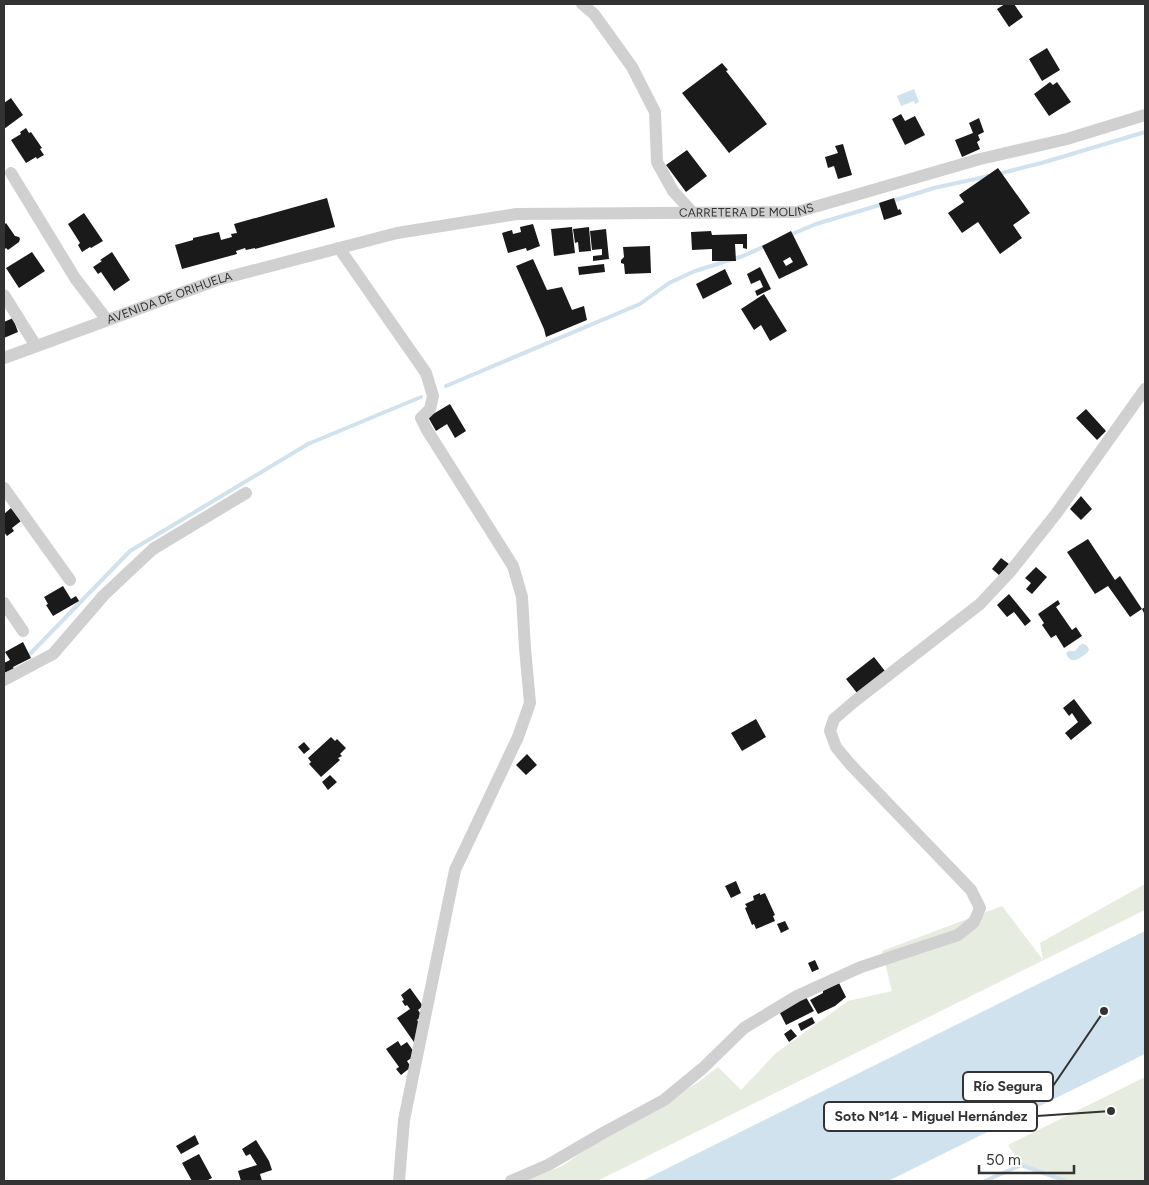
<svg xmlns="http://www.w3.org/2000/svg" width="1149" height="1185" viewBox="0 0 1149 1185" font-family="Figtree,sans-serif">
<rect width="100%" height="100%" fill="#fff"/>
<path fill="#e6ecdf" d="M 1145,884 L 1145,910 L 597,1181 L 525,1181 L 562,1166 L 609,1134 L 697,1083 L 718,1067 L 741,1090 L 776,1053 L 848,1001 L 892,991 L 882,951 L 1002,906 L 1043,960 L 1040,943 Z
M 1145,1077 L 1145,1181 L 1066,1181 L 1021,1165 L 1008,1145 Z"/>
<path fill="#cfe2ee" d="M 914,89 L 919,102 L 915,104 L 914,101 L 901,106 L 897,96 Z
M 1082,644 C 1086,644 1088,646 1089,650 C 1085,656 1088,652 1083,656 C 1075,660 1072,664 1066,654 L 1068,651 L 1075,651 L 1079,646 Z
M 1145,931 L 1145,1054 L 888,1181 L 642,1181 Z"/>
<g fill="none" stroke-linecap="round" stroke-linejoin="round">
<path stroke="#cfe2ee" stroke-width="4" d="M 998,174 L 1045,162 L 1145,132
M 892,201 L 934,188 L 989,176
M 790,235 L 816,224 L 883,204
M 446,386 L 640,304 L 669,283 L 695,271 L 743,256 L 765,246
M 27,656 L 31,653 L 130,551 L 308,444 L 421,397
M 985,1181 L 1021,1165 L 1066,1181"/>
</g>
<path fill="#1a1a1a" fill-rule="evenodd" d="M 1005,4 L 1014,4 L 1023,17 L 1009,27 L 997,9 Z
M 1047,48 L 1060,70 L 1042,81 L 1029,59 Z
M 722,63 L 728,70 L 726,71 L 767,124 L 729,153 L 682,93 Z
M 1050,82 L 1053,85 L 1057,82 L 1071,102 L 1049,116 L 1034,94 Z
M 11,98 L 23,115 L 4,129 L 4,103 Z
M 901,114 L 905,121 L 915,116 L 925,135 L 905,145 L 892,119 Z
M 979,118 L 984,132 L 978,135 L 980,140 L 977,142 L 980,149 L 962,157 L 955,140 L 973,133 L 969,123 Z
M 26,128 L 29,133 L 31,132 L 42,148 L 40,149 L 44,155 L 37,159 L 36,157 L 26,163 L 11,140 L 21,134 L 20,132 Z
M 843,144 L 852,175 L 838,179 L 834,166 L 828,168 L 825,157 L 838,153 L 835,146 Z
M 687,150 L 707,176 L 686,192 L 666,165 Z
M 998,168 L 1030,213 L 1013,225 L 1022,238 L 1000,254 L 978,222 L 962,233 L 948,213 L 964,202 L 959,195 Z
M 327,198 L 335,227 L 255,249 L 255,248 L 246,250 L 245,248 L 236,251 L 237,254 L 182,269 L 175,245 L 193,240 L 193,238 L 219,232 L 221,240 L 232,237 L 231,234 L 237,233 L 234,224 Z
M 894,198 L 898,210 L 900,209 L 902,214 L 884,220 L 879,203 Z
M 84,213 L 103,241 L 91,248 L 90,247 L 82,252 L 78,245 L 80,243 L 68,224 Z
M 6,223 L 15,236 L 19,237 L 20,239 L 19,242 L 8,250 L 6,248 L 4,250 L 4,225 Z
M 533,224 L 540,246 L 527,251 L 526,248 L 508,253 L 502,233 L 512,230 L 513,234 L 521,232 L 520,227 Z
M 572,227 L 575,253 L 554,256 L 551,229 Z
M 589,227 L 591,251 L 579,252 L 578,242 L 575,243 L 573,229 Z
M 606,229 L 609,259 L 593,261 L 593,256 L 602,255 L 602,249 L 592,250 L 590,231 Z
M 711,231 L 712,235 L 747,234 L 747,249 L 743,248 L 743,244 L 735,244 L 736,261 L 712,261 L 712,249 L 692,250 L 691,232 Z
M 791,231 L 808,265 L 779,279 L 762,246 ZM 790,257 L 793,262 L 786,266 L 783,261 Z
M 650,246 L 651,273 L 625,274 L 624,264 L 621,263 L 621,260 L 624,257 L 623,247 Z
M 32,252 L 45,271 L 19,288 L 6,268 Z
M 112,252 L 130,280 L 114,291 L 101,272 L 98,274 L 93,267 L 102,261 L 100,260 Z
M 533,259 L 547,290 L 562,287 L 572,310 L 584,306 L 587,320 L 546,337 L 544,329 L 516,266 Z
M 604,264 L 605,272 L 579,275 L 578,267 Z
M 760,267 L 771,289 L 757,296 L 755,291 L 763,287 L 760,280 L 751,284 L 747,274 Z
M 725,269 L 732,284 L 703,299 L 696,284 Z
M 764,294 L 787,331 L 770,341 L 761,325 L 754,330 L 741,309 Z
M 13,318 L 18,332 L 4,338 L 4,322 Z
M 450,404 L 466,431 L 455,438 L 447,424 L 436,431 L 428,417 Z
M 1086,409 L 1106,431 L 1097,440 L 1076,418 Z
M 1081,496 L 1092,509 L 1081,520 L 1070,509 Z
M 11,508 L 21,521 L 12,528 L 14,531 L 7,536 L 4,532 L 4,514 Z
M 1088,539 L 1115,580 L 1120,576 L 1142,609 L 1145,607 L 1145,615 L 1142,609 L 1130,617 L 1108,586 L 1095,594 L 1067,552 Z
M 1001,558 L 1009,564 L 999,575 L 992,569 Z
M 1036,567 L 1047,577 L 1032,594 L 1026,589 L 1031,583 L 1025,578 Z
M 63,586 L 71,599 L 76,596 L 79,601 L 53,616 L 46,605 L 48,604 L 44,597 Z
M 1009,594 L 1031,621 L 1025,626 L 1014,612 L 1007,617 L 997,605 Z
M 1058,600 L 1060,604 L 1056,607 L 1072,630 L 1076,627 L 1082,636 L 1064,648 L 1056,635 L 1051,638 L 1042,625 L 1044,623 L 1038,614 Z
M 23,642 L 31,658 L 13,667 L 14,669 L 4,673 L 4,663 L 10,660 L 5,652 Z
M 874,657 L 885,671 L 857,693 L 846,679 Z
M 1074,699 L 1092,723 L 1071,740 L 1065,733 L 1078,722 L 1072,713 L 1069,716 L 1063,708 Z
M 756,719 L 766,737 L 742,751 L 731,733 Z
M 331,737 L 335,741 L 337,739 L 346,748 L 340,754 L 342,756 L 338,758 L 340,760 L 321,777 L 309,764 L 311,762 L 308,758 Z
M 304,742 L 310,749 L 304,754 L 298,747 Z
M 527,754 L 537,765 L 526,775 L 516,765 Z
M 330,775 L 337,782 L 328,790 L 322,782 Z
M 736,881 L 741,893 L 731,898 L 725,886 Z
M 760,893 L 760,895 L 765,893 L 775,915 L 773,916 L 775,921 L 756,929 L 754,924 L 752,925 L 745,908 L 747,907 L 745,904 L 754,900 L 753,896 Z
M 785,921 L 789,929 L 781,933 L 777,924 Z
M 815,960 L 819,969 L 812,972 L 808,963 Z
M 839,983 L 846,997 L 835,1006 L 818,1014 L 810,1000 L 823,993 L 823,991 Z
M 410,988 L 423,1006 L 418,1010 L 422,1016 L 417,1020 L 421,1026 L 416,1045 L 397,1018 L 410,1009 L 407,1005 L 405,1006 L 402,1001 L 404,1000 L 401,995 Z
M 806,997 L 814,1011 L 786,1025 L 779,1011 Z
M 812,1017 L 815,1023 L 801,1031 L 798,1024 Z
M 791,1029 L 797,1036 L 789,1042 L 784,1034 Z
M 398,1041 L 401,1046 L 407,1042 L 416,1055 L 407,1061 L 411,1067 L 401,1075 L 396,1069 L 399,1067 L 386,1049 Z
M 195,1135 L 199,1144 L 181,1154 L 176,1146 Z
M 256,1140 L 269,1161 L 272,1170 L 260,1174 L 262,1181 L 241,1181 L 238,1171 L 257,1165 L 250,1154 L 246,1156 L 242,1149 Z
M 199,1154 L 212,1178 L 206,1181 L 192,1181 L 182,1163 Z"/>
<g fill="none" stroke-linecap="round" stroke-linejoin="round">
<g stroke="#d0d0d0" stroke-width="12">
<path d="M 582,4 L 594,14 L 632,67 L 655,112 L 657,162 L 673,191 L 692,212"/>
<path d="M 11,173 L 75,278 L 107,320"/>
<path d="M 339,248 L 426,373 L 433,396 L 430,409 L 421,418 L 427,430 L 513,566 L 522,597 L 525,648 L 530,703 L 518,737 L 455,870 L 404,1120 L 399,1181"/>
<path d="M 4,295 L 36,346"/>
<path id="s1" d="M 4,358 L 217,280 L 397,233 L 517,214 L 797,212 L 980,159 L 1067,139 L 1145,115"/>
<path d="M 4,488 L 70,580"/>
<path d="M 4,603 L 23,631"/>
<path d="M 4,680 L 53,654 L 104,595 L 153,549 L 246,493"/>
<path d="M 511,1181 L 548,1165 L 603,1133 L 664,1100 L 703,1068 L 744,1028 L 797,996 L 861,967 L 958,935 L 974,922 L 980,908 L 971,890 L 850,764 L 836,747 L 830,731 L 834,719 L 855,701 L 980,604 L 1010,572 L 1056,514 L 1145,389"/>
</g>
</g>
<g text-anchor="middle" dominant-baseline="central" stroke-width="5" stroke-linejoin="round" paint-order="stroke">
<g font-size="12" fill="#333" stroke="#fff">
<text stroke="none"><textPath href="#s1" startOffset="764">CARRETERA DE MOLINS</textPath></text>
<text stroke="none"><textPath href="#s1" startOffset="176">AVENIDA DE ORIHUELA</textPath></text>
</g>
</g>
<path fill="none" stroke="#333" stroke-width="2" d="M1104 1011L1053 1086M1111 1111L1037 1116"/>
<g fill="#333" stroke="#fff" stroke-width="2">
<circle cx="1104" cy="1011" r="5"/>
<circle cx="1111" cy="1111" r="5"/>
</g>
<g fill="#fff" stroke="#333" stroke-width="2">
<rect x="963" y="1072" width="90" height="29" rx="5"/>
<rect x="824" y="1102" width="213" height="29" rx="5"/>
</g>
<g font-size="14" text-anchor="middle" font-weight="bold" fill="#333">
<text x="1008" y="1091">Río Segura</text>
<text x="931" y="1121">Soto Nº14 - Miguel Hernández</text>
</g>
<rect width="1149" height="1185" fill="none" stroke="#333333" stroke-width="10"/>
<path d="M979 1165v8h95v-8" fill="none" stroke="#333333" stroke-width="2.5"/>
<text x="986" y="1165" font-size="15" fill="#333333" stroke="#ffffff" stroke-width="4" paint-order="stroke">50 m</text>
</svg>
